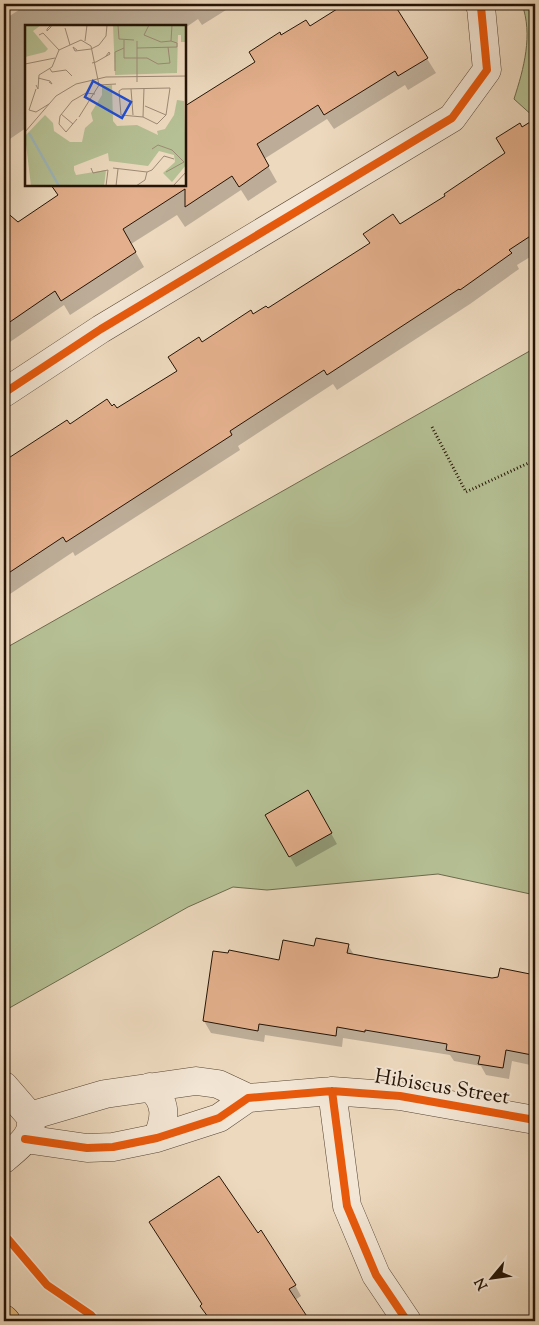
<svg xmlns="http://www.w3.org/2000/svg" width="539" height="1325" viewBox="0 0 539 1325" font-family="'Sorts Mill Goudy',serif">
<rect width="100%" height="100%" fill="#edd9be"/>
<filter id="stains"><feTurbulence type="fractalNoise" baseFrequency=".004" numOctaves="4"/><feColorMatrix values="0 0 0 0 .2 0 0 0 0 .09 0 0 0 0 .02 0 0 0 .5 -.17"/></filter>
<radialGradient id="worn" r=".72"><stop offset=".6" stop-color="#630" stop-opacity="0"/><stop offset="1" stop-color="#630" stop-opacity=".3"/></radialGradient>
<path fill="#b5c094" stroke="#6d6a4d" d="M 522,4 L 535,4 L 535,118 L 514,99 C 524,68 533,35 522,4 Z
M 535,348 L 535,895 L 438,874 L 267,890 L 233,887 L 188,907 L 4,1011 L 4,649 Z"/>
<path fill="#0003" d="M 28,4 L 234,4 L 234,5 L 202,25 L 198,19 L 185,28 L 26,26 L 26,128 L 4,143 L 4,17 L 5,19 Z
M 347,4 L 393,4 L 436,73 L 408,90 L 405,85 L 334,129 L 327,119 L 264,159 L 277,182 L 248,201 L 241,190 L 185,227 L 177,215 L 131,244 L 144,267 L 70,315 L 64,305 L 10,342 L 8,340 L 4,343 L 4,231 L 59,196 L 66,185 L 185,185 L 185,106 L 256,63 L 281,37 L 309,27 Z
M 529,124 L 535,133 L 535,254 L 517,265 L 519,269 L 470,304 L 337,390 L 333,384 L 238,446 L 240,450 L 75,556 L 73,552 L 4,598 L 4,463 L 67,422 L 69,426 L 111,407 L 117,410 L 178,372 L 201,344 L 267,310 L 446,196 L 506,154 L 522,128 Z
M 308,792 L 337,844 L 296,867 L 266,815 Z
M 348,945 L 354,955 L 492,979 L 499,979 L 501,970 L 535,976 L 535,1066 L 512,1061 L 509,1079 L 486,1075 L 481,1066 L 454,1061 L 450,1055 L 343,1038 L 342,1047 L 265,1035 L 264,1042 L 211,1033 L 204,1021 L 280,961 L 315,948 Z
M 157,1233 L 295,1285 L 301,1296 L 295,1300 L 309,1321 L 212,1321 Z"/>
<path fill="#e3af8c" stroke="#251406" d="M 345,4 L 394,4 L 428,58 L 398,76 L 395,71 L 324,115 L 318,105 L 257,144 L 269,166 L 239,187 L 232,176 L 185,207 L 185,189 L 123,229 L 136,252 L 61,301 L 55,291 L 4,326 L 4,210 L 18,222 L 58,195 L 51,185 L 185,185 L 185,106 L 255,62 L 249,52 L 280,32 L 281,35 L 306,20 L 310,26 Z
M 535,119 L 535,233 L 509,250 L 512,253 L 460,290 L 459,289 L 327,375 L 324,370 L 230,431 L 232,435 L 122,506 L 66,542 L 63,537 L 4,576 L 4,461 L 67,420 L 70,424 L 107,399 L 112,406 L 114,404 L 117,408 L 177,371 L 168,357 L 199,337 L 202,342 L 251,310 L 253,314 L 266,306 L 268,308 L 370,243 L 363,234 L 393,214 L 400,224 L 445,196 L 444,194 L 505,153 L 496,138 L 520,123 L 522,127 Z
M 308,790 L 332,833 L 289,857 L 265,815 Z
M 316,938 L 349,944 L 347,953 L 379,959 L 492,978 L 498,977 L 500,968 L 535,975 L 535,1036 L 532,1055 L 506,1050 L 503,1068 L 478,1064 L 480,1056 L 446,1050 L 447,1044 L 365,1030 L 365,1032 L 337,1027 L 336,1036 L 259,1024 L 258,1031 L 203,1021 L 213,951 L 228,953 L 229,950 L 279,960 L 283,940 L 314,946 Z
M 219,1176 L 258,1233 L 261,1230 L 296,1285 L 289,1289 L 310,1321 L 211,1321 L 200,1306 L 202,1304 L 149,1222 Z"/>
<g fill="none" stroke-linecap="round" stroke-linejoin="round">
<defs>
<path id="street" d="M 4,393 L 101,329 L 452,118 L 487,70 L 481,7 L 479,4
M 4,1086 L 30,1116
M 150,1087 C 167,1102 166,1118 157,1138
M 332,1091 L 347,1206 L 376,1275 L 407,1321
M 30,1116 L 105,1094 L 196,1081 L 218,1084 L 248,1098
M 25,1139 L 87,1148 L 113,1147 L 157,1138 L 219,1118 L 248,1098 L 332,1091 L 400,1096 L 535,1120
M 4,1159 C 14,1150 32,1138 31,1123"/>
<path id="primary" d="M 4,1319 L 6,1321"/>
</defs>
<use href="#street" stroke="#574534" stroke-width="29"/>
<use href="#primary" stroke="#251406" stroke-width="29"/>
<path stroke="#251406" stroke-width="3" stroke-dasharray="1 2.5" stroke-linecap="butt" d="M 432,427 L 466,492 L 535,460"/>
<use href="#street" stroke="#f3e6d5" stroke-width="28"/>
<use href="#primary" stroke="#e6bc7f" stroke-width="28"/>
<defs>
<path id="cycleway" d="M 4,393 L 101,329 L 452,118 L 487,70 L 481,7 L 479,4
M 332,1091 L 347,1206 L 376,1275 L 407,1321
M 25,1139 L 87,1148 L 113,1147 L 157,1138 L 219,1118 L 248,1098 L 332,1091 L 400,1096 L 535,1120
M 8,1239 L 47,1285 L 91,1315 L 96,1321"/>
</defs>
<use href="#cycleway" stroke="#f3e6d5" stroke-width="11"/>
<use href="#cycleway" stroke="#e8590c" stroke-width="8"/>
</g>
<g text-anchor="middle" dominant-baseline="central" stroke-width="4" stroke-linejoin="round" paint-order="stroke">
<g font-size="21" fill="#251406" stroke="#f3e6d5">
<text transform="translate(442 1088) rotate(9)">Hibiscus Street</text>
</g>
</g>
<g transform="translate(25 25)">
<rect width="161" height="161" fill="#edd9be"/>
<path d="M 0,0 L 16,0 L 8,6 L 23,24 L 20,27 L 0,32 ZM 88,0 L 161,0 L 161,17 L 156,17 L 156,10 L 153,10 L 152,48 L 90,50 ZM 87,60 L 88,96 L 92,101 L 112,100 L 133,110 L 132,106 L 140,104 L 149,90 L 152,75 L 159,76 L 161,140 L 147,157 L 138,148 L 150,137 L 149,130 L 134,126 L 123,141 L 84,136 L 83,128 L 49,141 L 49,145 L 51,150 L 81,145 L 79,161 L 6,161 L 0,111 L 20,90 L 28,98 L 29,106 L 45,117 L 57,117 L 60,103 L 68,96 L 66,88 L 77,70 L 77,61 Z" fill="#b5c094"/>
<path fill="none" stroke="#9eb7bd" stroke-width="2.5" d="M 4,108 L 34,161"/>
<path fill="none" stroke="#9d8a74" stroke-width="1" d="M 26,0 L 26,2 L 22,6 L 22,4 ZM 93,0 L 94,14 L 109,15M 40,3 L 45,20M 14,10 L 18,8 L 34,25M 99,15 L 99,33 L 122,33 L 133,39 L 145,38 L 143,22M 60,16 L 62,0M 112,16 L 112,57M 146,16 L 147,0M 112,23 L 152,22 L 152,18 L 146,16 L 136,17 L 119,10 L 124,0M 52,25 L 48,22 L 50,26 L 66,24 L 74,20 L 81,11 L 82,0M 67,38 L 71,37 L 85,29 L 84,27 L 81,31M 0,39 L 30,33M 25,44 L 27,47 L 41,45 L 47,51M 90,46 L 90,27 L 99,23M 13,53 L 25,56 L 27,59 L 24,57M 11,60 L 13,64 L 14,50 L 27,42 L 34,25 L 56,15 L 66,21 L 74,60M 74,60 L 91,59M 11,64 L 4,85 L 11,87 L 24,79M 97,64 L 145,63 L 141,90 L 132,99 L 118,92 L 96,90 L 94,66 ZM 106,64 L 108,90M 120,81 L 141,90M 36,89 L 48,99M 54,92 L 74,60M 118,92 L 119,63M 52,94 L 41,107 L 34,99 L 35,91 L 47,76 L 61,68 L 70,69M 0,107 L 31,71 L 51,59 L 81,52 L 162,51M 127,124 L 133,120 L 147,125 L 159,137M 66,143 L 68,148 L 83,145 L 81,161M 88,143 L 122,147 L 127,145 L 139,131 L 149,134M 141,147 L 159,137M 91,161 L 93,144M 111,161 L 120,155 L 122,147M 148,161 L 162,146"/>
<path fill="#1d4ed8" fill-opacity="0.15" stroke="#1d4ed8" stroke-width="2.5" d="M 68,56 L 106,77 L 97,93 L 60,72 Z"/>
<rect width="161" height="161" fill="none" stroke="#251406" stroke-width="2.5"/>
</g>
<rect width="539" height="1325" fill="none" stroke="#edd9be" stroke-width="20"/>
<rect x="5" y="5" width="529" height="1315" fill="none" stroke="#251406" stroke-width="2.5"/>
<rect x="10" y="10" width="519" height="1305" fill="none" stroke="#251406"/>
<g transform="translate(492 1278) rotate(241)" stroke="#f3e6d5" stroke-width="4" paint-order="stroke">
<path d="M0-4L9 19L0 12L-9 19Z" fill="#251406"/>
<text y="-8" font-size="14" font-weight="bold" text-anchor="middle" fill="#251406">N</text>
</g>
<rect width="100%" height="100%" filter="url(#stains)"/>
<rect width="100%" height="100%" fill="url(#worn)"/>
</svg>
